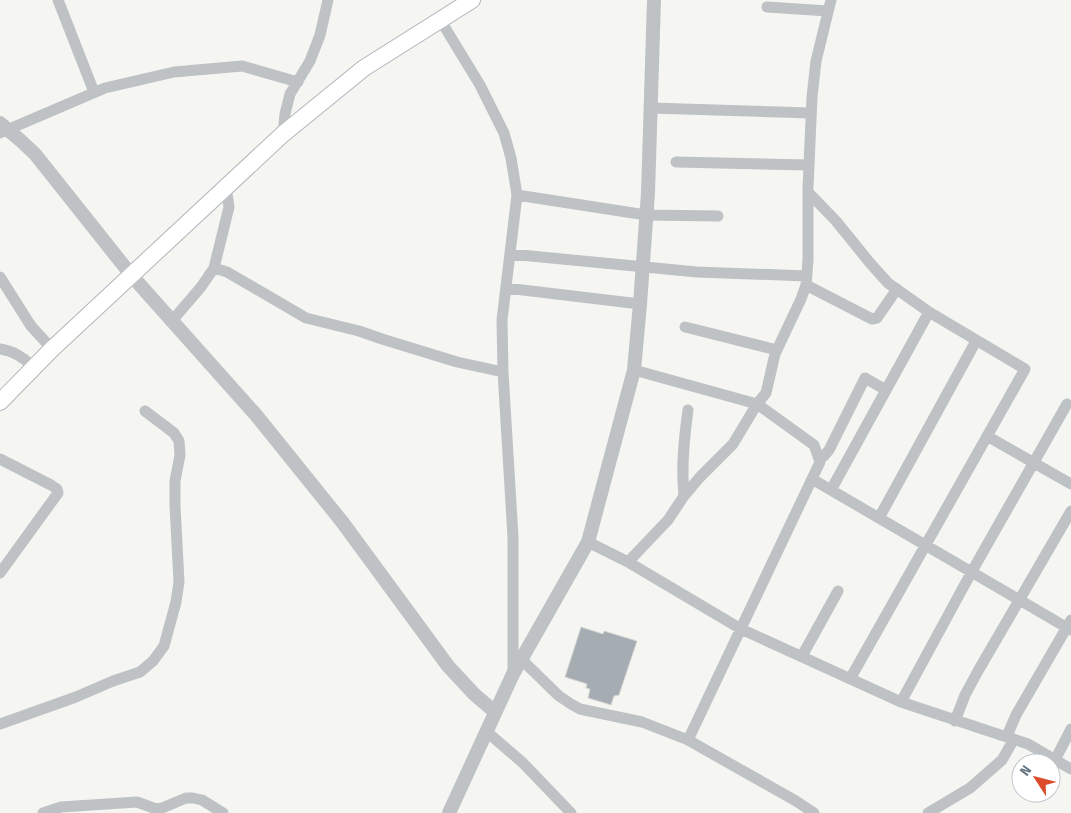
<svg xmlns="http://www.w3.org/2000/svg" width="1071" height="813" viewBox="0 0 1071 813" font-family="'Fira Sans Condensed',sans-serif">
<rect width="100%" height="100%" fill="#f5f5f2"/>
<path fill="#a5adb3" stroke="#d6d6d4" d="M 581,627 L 603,634 L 604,631 L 637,641 L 619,695 L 614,696 L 611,705 L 588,698 L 590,689 L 586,688 L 587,684 L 565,677 Z"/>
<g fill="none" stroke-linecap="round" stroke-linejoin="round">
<defs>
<path id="secondary" d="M 0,402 L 52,349 L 283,134 L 364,68 L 472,0"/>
</defs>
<use href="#secondary" stroke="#b0b6ba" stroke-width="18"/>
<path stroke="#bec2c5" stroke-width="11" d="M 58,0 L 94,92
M 767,7 L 828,11
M 441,21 L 480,85 L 504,133 L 511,158 L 517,195 L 502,320 L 503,372 L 513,537 L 513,674
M 651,108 L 810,113
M 0,133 L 105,88 L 174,72 L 242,66 L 298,82
M 283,134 L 285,114 L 290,94 L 310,61 L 320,35 L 328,0
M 676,162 L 809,165
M 808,192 L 836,221 L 870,263 L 888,283 L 929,312 L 1025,369 L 850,679
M 517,195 L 646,215 L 718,216
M 510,254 L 697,272 L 807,276
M 214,268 L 227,272 L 306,318 L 359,331 L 382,339 L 457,362 L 503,372
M 0,277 L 31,326 L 52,349
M 806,285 L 872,319 L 877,318 L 897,289
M 506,288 L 640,304
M 171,322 L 201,287 L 214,268 L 229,207 L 226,187
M 685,327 L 777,350
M 0,349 C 15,351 23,358 34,367
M 634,370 L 757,404 L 814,445 L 820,462 L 688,740
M 987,436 L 1071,484
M 819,458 L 824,456 L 829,450 L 865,378 L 886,390
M 0,459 L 51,485 L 57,489 L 58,493 L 0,573
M 812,479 L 1071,630
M 831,490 L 929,312
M 684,496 C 681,467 684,439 688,410
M 879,518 L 976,341
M 588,542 L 628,562 L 741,629 L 901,702 L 1028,744 L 1071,769
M 628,562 L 668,520 L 684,496 L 700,477 L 733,444 L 757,404 L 766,393 L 775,354 L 801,299 L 806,285 L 808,260 L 808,188 L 812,97 L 816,61 L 831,0
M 802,656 L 838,591
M 522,660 L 559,696 L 571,704 L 580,709 L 642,722 L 688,740 L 796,801 L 814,813
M 901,702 L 971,573 L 1067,404
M 955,721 L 965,695 L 978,671 L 1071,511
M 0,724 L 76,697 L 113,681 L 140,672 L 153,661 L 164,646 L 176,602 L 179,582 L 175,506 L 175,481 L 180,455 L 179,441 L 174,433 L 145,411
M 487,732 L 523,763 L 571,813
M 1007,736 L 1016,715 L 1071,620
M 1055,760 L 1071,729
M 43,813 L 61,807 L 137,802 L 156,809 L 162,808 L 186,798 L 193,798 L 202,800 L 223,813
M 928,813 L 970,788 L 1002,760 L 1014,739"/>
<path stroke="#bec2c5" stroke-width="14" d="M 0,123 L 20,140 L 35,154 L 132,276 L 256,415 L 343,523 L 448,666 L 474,694 L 495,712
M 449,813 L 513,674 L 588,542 L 634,370 L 640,304 L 648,193 L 654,0"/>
<use href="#secondary" stroke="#fff" stroke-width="16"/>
</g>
<g transform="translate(1036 778) rotate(306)"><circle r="24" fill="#ffffff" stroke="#c1c8cd"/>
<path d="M0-4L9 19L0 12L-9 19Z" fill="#dc4b2b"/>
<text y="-8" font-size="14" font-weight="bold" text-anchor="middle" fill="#657682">N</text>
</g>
</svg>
